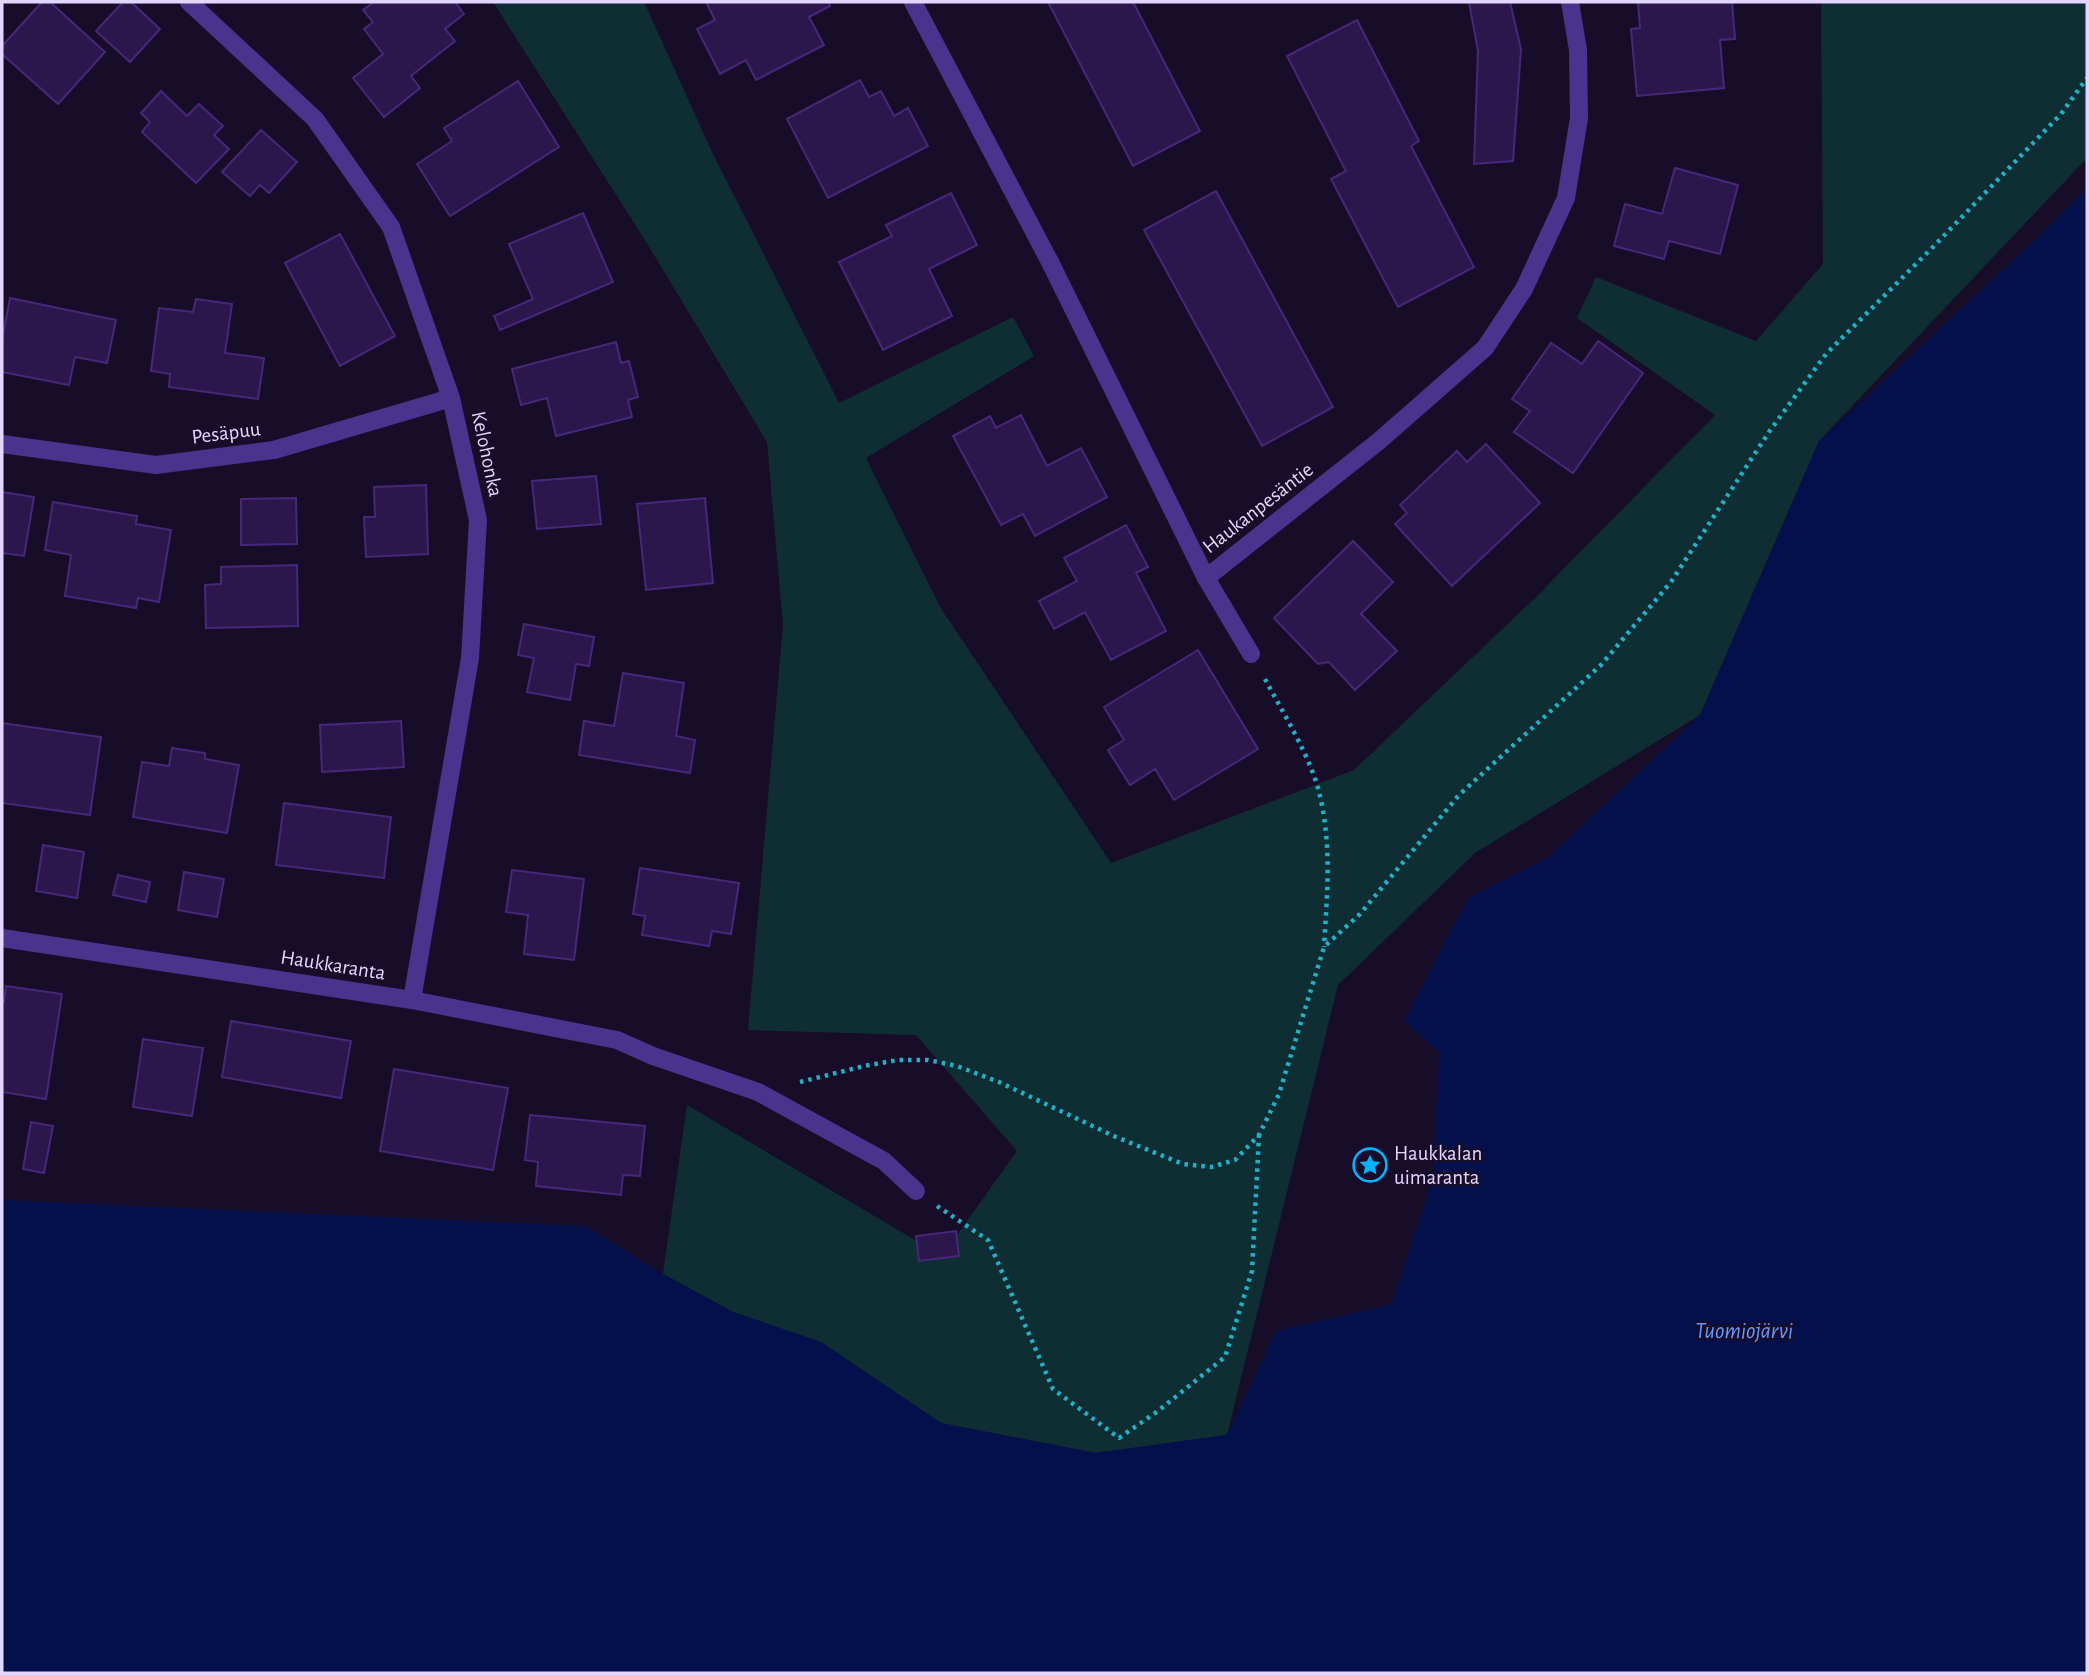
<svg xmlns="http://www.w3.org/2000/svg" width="2089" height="1675" viewBox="0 0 2089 1675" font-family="'Alegreya Sans',sans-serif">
<rect width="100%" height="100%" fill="#180d29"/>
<path fill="#0f2e34" d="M 493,2 L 644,2 L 712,152 L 839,403 L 1013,317 L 1034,356 L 866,458 L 940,607 L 1111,863 L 1354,770 L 1535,598 L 1715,415 L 1577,318 L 1596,277 L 1756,341 L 1823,264 L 1821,2 L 2087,2 L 2087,158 L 1819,441 L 1700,715 L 1475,853 L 1338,985 L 1227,1435 L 1096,1453 L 941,1423 L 821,1342 L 733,1312 L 663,1274 L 687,1105 L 942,1256 L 1017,1151 L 916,1035 L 748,1030 L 783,625 L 767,442 L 645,240 Z"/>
<path fill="#04104b" d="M 2087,188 L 2087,1673 L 2,1673 L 2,1200 L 585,1226 L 663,1274 L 733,1312 L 821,1342 L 941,1423 L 1096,1453 L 1227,1435 L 1276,1331 L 1392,1304 L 1433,1178 L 1439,1052 L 1404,1021 L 1468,898 L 1549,857 L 1700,715 L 1819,441 L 2035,240 Z"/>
<path fill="#2c174d" stroke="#48277b" stroke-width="2" d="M 42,2 L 50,2 L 105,52 L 58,104 L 2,54 L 2,46 Z
M 123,2 L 131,2 L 160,29 L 130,62 L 96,31 Z
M 374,2 L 455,2 L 464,14 L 445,29 L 455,41 L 411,76 L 420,88 L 384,117 L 353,78 L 383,54 L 364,29 L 373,22 L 363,10 Z
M 706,2 L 829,2 L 830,6 L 809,17 L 824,45 L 756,80 L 746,60 L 720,74 L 697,29 L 715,20 Z
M 1048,2 L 1133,2 L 1200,131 L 1133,166 Z
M 1469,2 L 1510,2 L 1521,49 L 1513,161 L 1474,164 L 1478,51 Z
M 1638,2 L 1732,2 L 1735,39 L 1720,40 L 1724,88 L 1637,96 L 1631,29 L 1640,28 Z
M 1357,20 L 1419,141 L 1411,146 L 1474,267 L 1398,307 L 1331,179 L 1346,171 L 1287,56 Z
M 860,80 L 869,97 L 881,91 L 894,116 L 908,108 L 928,146 L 828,198 L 787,119 Z
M 518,81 L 559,147 L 450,216 L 417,164 L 452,141 L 444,128 Z
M 161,91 L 187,116 L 199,104 L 223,126 L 214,135 L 229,149 L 196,183 L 142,132 L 150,122 L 141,113 Z
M 261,130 L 297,162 L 269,193 L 260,185 L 250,196 L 222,172 Z
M 1675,168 L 1738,185 L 1720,254 L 1669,241 L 1664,259 L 1614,246 L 1625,204 L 1662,214 Z
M 1216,191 L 1333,407 L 1262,446 L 1144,230 Z
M 951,193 L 977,245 L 929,269 L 952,316 L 883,350 L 839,262 L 892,236 L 886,225 Z
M 583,213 L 613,282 L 500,330 L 494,316 L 533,299 L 509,244 Z
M 340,234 L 395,336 L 340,366 L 285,263 Z
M 10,298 L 116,320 L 107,363 L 75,357 L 69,385 L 2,372 L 2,340 Z
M 196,299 L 232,304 L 225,353 L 264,358 L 258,399 L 169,387 L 170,374 L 151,371 L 159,308 L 193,312 Z
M 1598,341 L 1643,373 L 1573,473 L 1514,432 L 1530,411 L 1512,399 L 1551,343 L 1582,364 Z
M 616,342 L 621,363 L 629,361 L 638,397 L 628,400 L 632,417 L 556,436 L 547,398 L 521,405 L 512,369 Z
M 1021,415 L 1047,466 L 1081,448 L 1107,497 L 1035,536 L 1023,514 L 1001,525 L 953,436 L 990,416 L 996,428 Z
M 1486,444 L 1540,503 L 1452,586 L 1395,524 L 1407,513 L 1400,505 L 1457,451 L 1467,462 Z
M 596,476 L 601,524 L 537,529 L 532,481 Z
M 426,485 L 428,554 L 366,557 L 364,517 L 375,517 L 374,487 Z
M 2,492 L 34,497 L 24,556 L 2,553 Z
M 296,498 L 297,544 L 241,545 L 241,499 Z
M 705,498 L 713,583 L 646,590 L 637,504 Z
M 53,502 L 137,516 L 136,524 L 171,530 L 159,602 L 138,598 L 136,608 L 65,596 L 71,555 L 45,550 Z
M 1126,525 L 1148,567 L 1136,573 L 1166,631 L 1111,660 L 1085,612 L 1054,629 L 1039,601 L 1077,581 L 1064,558 Z
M 1353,541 L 1393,582 L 1361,614 L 1397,651 L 1355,690 L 1329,662 L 1318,664 L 1274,618 Z
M 297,565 L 298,626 L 206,628 L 205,585 L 221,584 L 221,567 Z
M 524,624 L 594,637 L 589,666 L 576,664 L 570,700 L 527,692 L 534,658 L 518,655 Z
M 1198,650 L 1258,749 L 1174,800 L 1155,769 L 1130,785 L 1108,750 L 1124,740 L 1104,707 Z
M 623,673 L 684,683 L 676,736 L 695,740 L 690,773 L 579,755 L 584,721 L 614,726 Z
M 401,721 L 404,767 L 322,772 L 320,725 Z
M 2,723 L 101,737 L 90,815 L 2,803 Z
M 172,748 L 205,753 L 205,759 L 239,765 L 227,833 L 133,817 L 142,762 L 169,766 Z
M 284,803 L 391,817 L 384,878 L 276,865 Z
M 43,845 L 84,852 L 77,898 L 36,891 Z
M 640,868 L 739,883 L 731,934 L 712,931 L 709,946 L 642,935 L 645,916 L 633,914 Z
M 512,870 L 584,879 L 574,960 L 524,954 L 528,915 L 506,912 Z
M 184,872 L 224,879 L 217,917 L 178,910 Z
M 118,875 L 150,882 L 146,902 L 113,895 Z
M 6,986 L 62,994 L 46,1099 L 2,1092 L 2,1002 L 4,1002 Z
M 231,1021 L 351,1041 L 341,1098 L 222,1077 Z
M 143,1039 L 203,1048 L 192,1116 L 133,1107 Z
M 394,1069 L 508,1088 L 493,1170 L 380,1151 Z
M 530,1115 L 645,1126 L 640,1176 L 623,1175 L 621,1195 L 536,1186 L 538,1162 L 525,1160 Z
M 31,1122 L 53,1126 L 44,1173 L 23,1169 Z
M 956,1231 L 959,1256 L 919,1261 L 916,1236 Z"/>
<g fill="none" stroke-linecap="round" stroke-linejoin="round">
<path stroke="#22b0c7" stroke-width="4.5" stroke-dasharray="3.5 5" stroke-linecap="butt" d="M 1265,679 C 1283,713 1312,759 1320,796 C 1332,848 1327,895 1324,947
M 800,1082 L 864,1066 L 898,1060 L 928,1060 L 957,1066 L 999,1082 L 1116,1137 L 1183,1164 L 1211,1167 L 1235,1160 L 1259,1135 L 1279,1094 L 1324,947 L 1360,914 L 1459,795 L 1601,665 L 1671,582 L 1769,432 L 1826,354 L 1934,246 L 2061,114 L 2087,78
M 937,1206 L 988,1240 L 1053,1389 L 1119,1438 L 1158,1411 L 1225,1357 L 1252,1271 L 1259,1135"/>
<path stroke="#48338d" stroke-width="18" d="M 1206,578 L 1251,654
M 653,1056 L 758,1092 L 884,1161 L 916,1191"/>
<path stroke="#48338d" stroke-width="18" d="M 189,2 L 315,119 L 391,227 L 451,398 L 478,520 L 470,658 L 412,1000
M 913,2 L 1050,262 L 1206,578 L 1379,441 L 1485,348 L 1524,289 L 1566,198 L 1579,118 L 1578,50 L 1570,2
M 2,444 L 156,465 L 274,450 L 451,398
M 2,938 L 412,1000 L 617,1040 L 653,1056"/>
</g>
<defs>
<symbol id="sight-ring" viewBox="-11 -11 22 22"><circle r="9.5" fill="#180d29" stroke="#02b4ff" stroke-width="1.5"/><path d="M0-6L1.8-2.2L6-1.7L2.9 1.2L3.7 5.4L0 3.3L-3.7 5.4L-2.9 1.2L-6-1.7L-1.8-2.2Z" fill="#02b4ff"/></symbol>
</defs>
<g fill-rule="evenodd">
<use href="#sight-ring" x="1351" y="1146" width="38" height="38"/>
</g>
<g text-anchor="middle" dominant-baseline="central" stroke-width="5" stroke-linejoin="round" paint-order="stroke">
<g font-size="21" fill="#e2d6ff" stroke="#180d29">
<text transform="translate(226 433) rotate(-7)">Pesäpuu</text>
<text transform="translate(487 454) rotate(78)">Kelohonka</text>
<text transform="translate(1258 508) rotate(-38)">Haukanpesäntie</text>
<text transform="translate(333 965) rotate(9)">Haukkaranta</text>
</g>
<g font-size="21" fill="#e2d6ff" stroke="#180d29" text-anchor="start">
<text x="1394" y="1153">Haukkalan<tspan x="1394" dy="24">uimaranta</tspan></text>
</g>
<g font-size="23" font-style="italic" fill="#6498ff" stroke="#180d29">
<text x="1744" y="1331">Tuomiojärvi</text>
</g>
</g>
<rect width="2089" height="1675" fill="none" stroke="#e2d6ff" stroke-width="7"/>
</svg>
